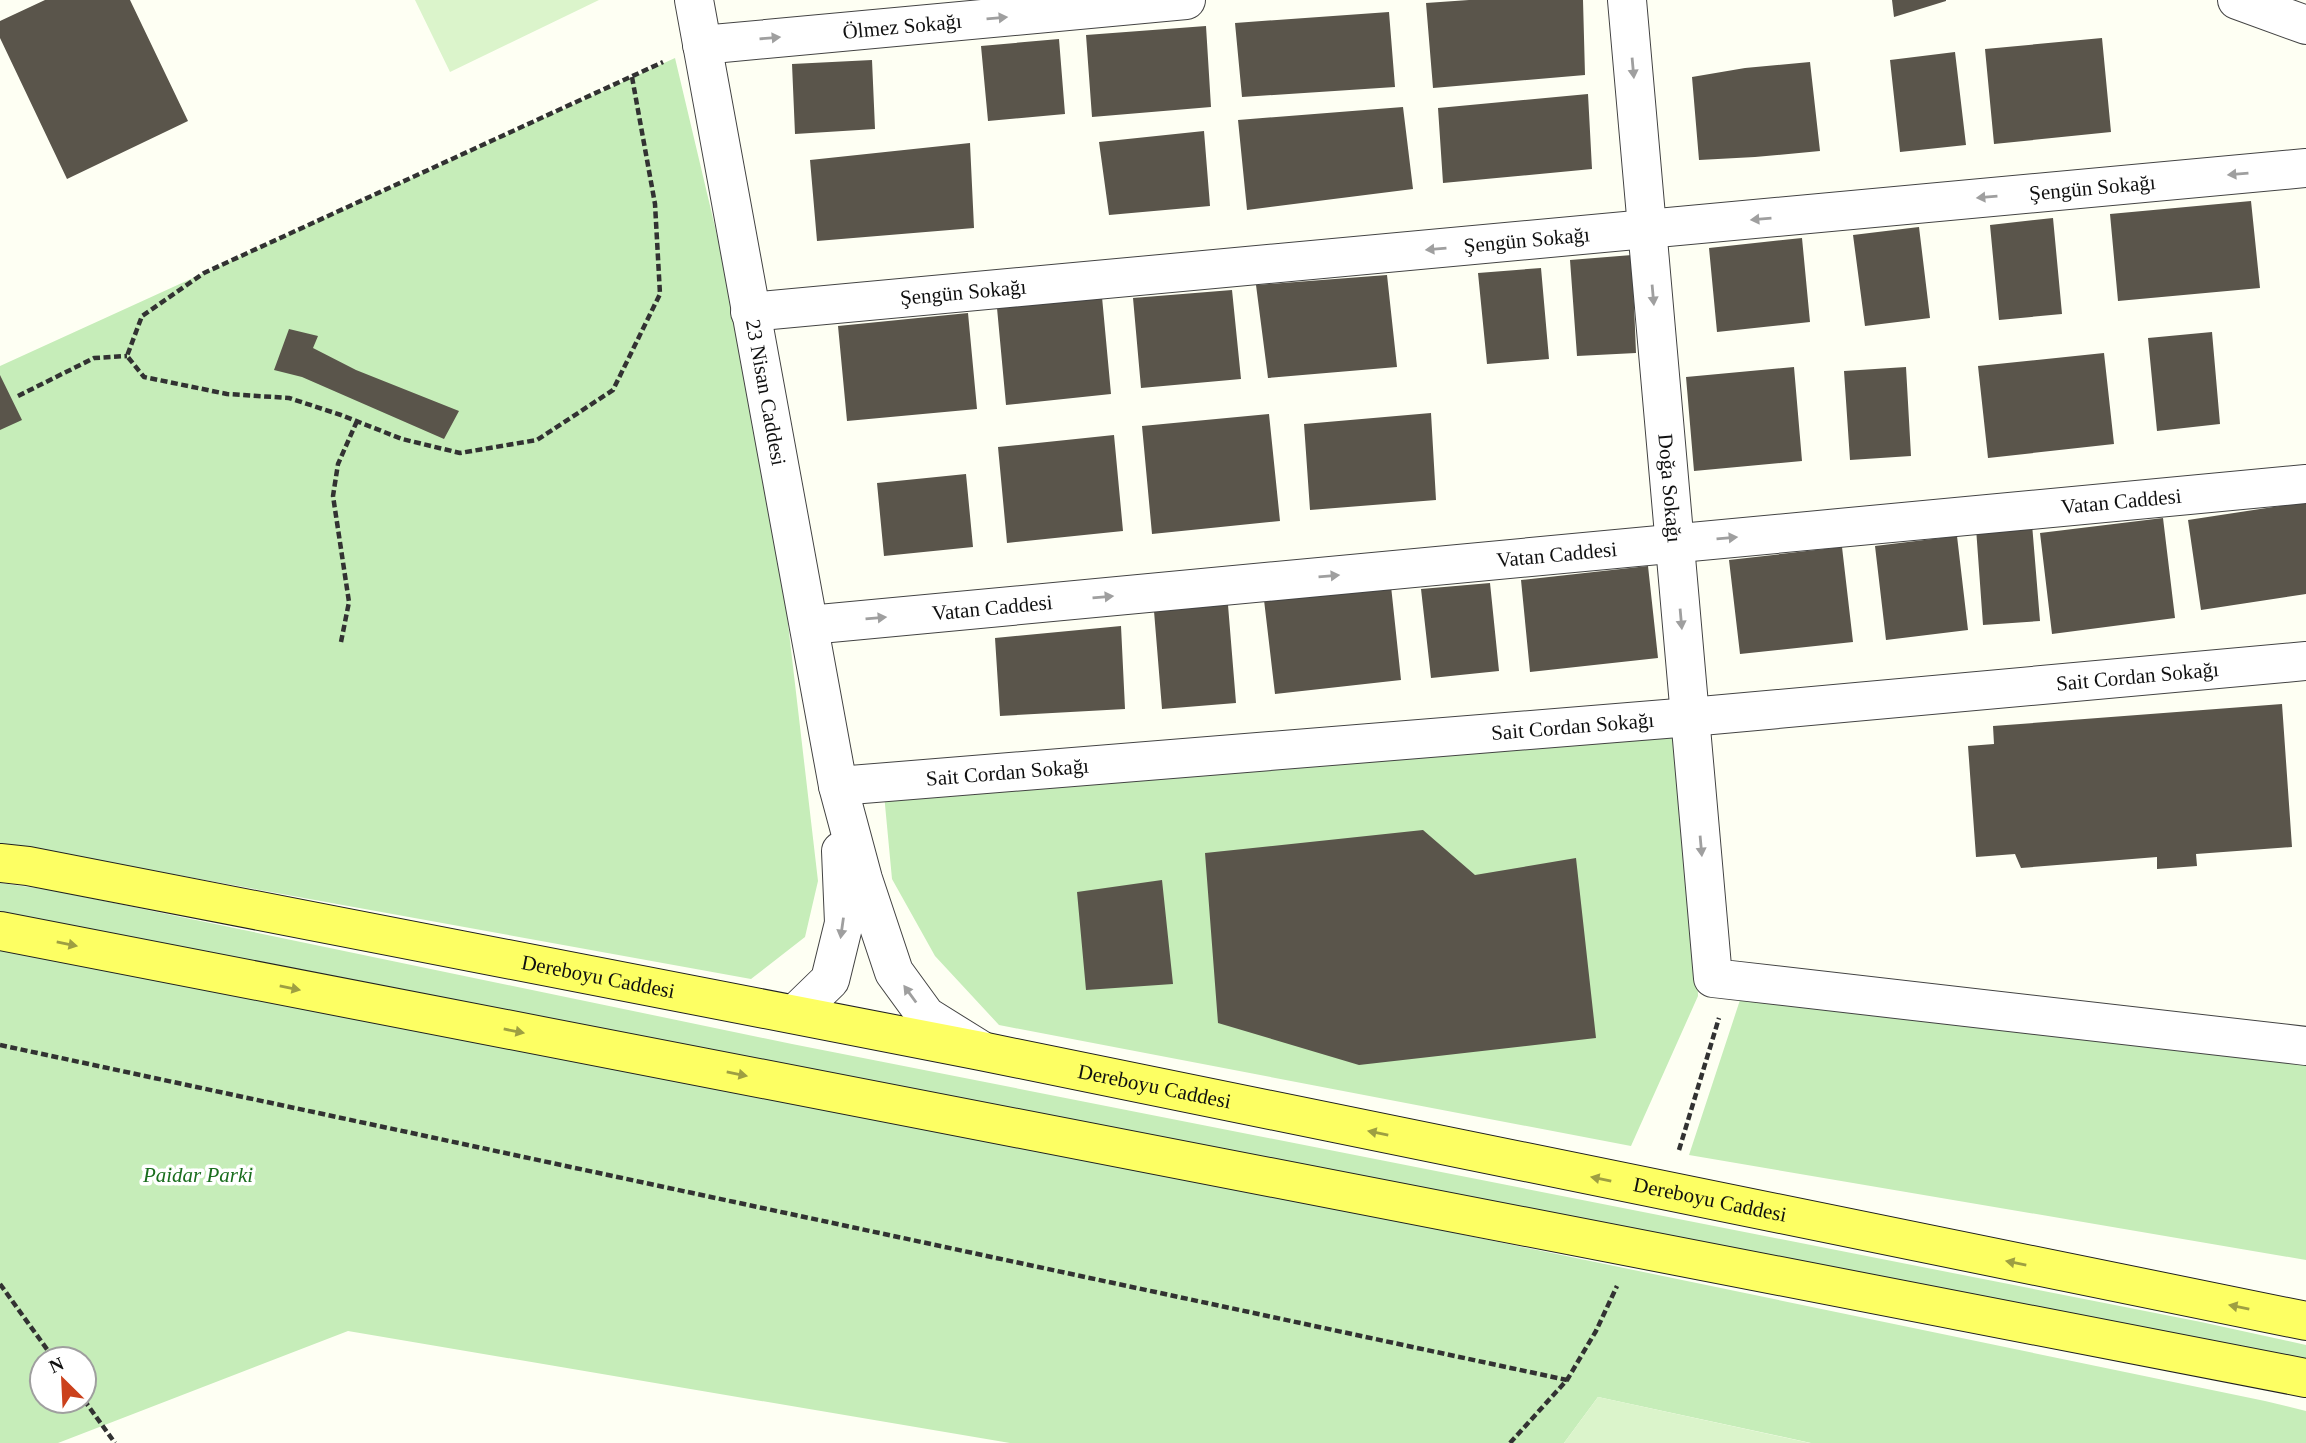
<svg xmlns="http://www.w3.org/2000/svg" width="2306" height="1443" viewBox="0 0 2306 1443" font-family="Georgia,serif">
<rect width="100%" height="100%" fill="#fefff3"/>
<path fill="#c6edb9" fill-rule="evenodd" d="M 675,58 L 725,269 L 783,581 L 818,881 L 805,937 L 751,979 L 0,843 L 0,366 Z
M 1690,717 L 1698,996 L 1631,1146 L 999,1025 L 935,956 L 892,879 L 884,794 Z
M 0,883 L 51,890 L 792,1044 L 2201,1322 L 2306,1345 L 2306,1365 L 1412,1185 L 759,1061 L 0,912 Z
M 0,931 L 2265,1401 L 2306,1411 L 2306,1443 L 1811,1443 L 1598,1397 L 1564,1443 L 1010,1443 L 348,1331 L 58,1443 L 0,1443 ZM 42,1359 L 84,1359 L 84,1401 L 42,1401 Z
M 1740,1000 L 2306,1048 L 2306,1260 L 1689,1155 Z"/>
<path fill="#dbf4cb" d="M 415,0 L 599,0 L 450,72 Z
M 1598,1397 L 1810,1443 L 1811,1443 L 1564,1443 Z"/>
<path fill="#5a554b" d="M 45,0 L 130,0 L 188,121 L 67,179 L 0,38 L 0,21 Z
M 1469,0 L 1583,0 L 1585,75 L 1433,88 L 1426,3 Z
M 1892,0 L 1946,0 L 1946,1 L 1894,17 Z
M 1389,12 L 1395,87 L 1242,97 L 1235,23 Z
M 1206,26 L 1211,107 L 1092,117 L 1086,35 Z
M 2102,38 L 2111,132 L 1994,144 L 1985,49 Z
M 1059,39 L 1065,114 L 988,121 L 981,46 Z
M 1955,52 L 1966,145 L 1900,152 L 1890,60 Z
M 872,60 L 875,129 L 795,134 L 792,64 Z
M 1810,62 L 1820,151 L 1755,157 L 1699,160 L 1692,77 L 1745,68 Z
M 1588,94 L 1592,169 L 1443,183 L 1438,108 Z
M 1403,107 L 1413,189 L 1247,210 L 1238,120 Z
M 1204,131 L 1210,206 L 1109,215 L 1099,142 Z
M 970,143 L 974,228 L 817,241 L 810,160 Z
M 2251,201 L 2260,288 L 2118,301 L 2110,214 Z
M 2053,218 L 2062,314 L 1999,320 L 1990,225 Z
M 1919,227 L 1930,318 L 1865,326 L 1853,235 Z
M 1802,238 L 1810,322 L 1717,332 L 1709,248 Z
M 1632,255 L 1636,353 L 1577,356 L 1570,260 Z
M 1541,268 L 1549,359 L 1487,364 L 1478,273 Z
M 1387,275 L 1397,367 L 1268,378 L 1256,285 Z
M 1232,290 L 1241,379 L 1141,388 L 1133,298 Z
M 1102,297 L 1111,394 L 1006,405 L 997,308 Z
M 968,313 L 977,409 L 847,421 L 838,326 Z
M 289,329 L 318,336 L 313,348 L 356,370 L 459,411 L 444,439 L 302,377 L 274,370 Z
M 2212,332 L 2220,424 L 2157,431 L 2148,338 Z
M 2104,353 L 2114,444 L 1988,458 L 1978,366 Z
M 1794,367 L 1802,461 L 1694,471 L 1686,377 Z
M 1906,367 L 1911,456 L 1850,460 L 1844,371 Z
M 0,375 L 22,420 L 0,430 Z
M 1431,413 L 1436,500 L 1310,510 L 1304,424 Z
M 1269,414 L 1280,521 L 1152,534 L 1142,426 Z
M 1114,435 L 1123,531 L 1007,543 L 998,447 Z
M 966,474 L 973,547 L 884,556 L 877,483 Z
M 2306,502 L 2306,594 L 2201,610 L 2188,520 Z
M 2163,518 L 2175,618 L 2052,634 L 2040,533 Z
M 2032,524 L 2040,621 L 1983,625 L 1976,528 Z
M 1957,536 L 1968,630 L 1886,640 L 1875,546 Z
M 1842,547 L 1853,642 L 1740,654 L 1729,560 Z
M 1648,566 L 1658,658 L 1530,672 L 1521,580 Z
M 1490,583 L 1499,671 L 1431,678 L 1421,589 Z
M 1391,586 L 1401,680 L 1275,694 L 1264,600 Z
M 1228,605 L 1236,703 L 1162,709 L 1154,611 Z
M 1121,626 L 1125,709 L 1000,716 L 995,638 Z
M 2282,704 L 2292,847 L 2196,854 L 2197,866 L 2157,869 L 2157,857 L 2021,868 L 2015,854 L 1976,857 L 1968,746 L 1994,744 L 1993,726 Z
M 1423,830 L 1475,875 L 1576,858 L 1596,1038 L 1359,1065 L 1218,1023 L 1205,853 Z
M 1162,880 L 1173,984 L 1086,990 L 1077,892 Z"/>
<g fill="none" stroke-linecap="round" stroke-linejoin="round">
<defs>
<g id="minor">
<path id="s1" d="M 1627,0 L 1713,978 L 2306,1046"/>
<path d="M 2237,0 L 2306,25"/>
<path id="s2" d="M 702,45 L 1186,0"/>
<path id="s3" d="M 750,312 L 2306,168"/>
<path id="s4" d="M 809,625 L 2306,484"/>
<path id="s5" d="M 838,786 L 1690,717 L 2306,661"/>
</g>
<g id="tertiary">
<path id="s6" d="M 694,0 L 838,786 L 863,879 L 894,972 L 926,1016 L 979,1049"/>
<path d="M 796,1013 L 830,980 L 844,923 L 841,851"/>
</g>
<g id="primary">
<path id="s7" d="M 0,863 L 28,866 L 981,1051 L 2306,1321"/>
<path d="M 0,931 L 2306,1378"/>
</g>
</defs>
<use href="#minor" stroke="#434343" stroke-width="40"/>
<use href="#tertiary" stroke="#434343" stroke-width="40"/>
<use href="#primary" stroke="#212121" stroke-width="40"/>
<path stroke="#323232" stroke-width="4.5" stroke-dasharray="7 3.5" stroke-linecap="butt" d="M 632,77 L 655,204 L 660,294 L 613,390 L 537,440 L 460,453 L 402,439 L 341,415 L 289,398 L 227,394 L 144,377 L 127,356 L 142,316 L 204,273 L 663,62
M 18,396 L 94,358 L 127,356
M 341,642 L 349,602 L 333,496 L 338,464 L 357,421
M 0,1045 L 1567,1380
M 1679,1150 L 1719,1018
M 0,1284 L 54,1359
M 84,1400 L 115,1443
M 1510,1443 L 1567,1380 L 1596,1331 L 1617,1286"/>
<use href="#minor" stroke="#fff" stroke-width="38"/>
<use href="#tertiary" stroke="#fff" stroke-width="38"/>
<use href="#primary" stroke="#fdff63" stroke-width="38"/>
</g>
<defs><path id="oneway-solid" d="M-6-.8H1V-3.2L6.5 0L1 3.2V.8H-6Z" transform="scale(1.75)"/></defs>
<g fill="#9f9f9f">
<use href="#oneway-solid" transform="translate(997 18) rotate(-5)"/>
<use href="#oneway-solid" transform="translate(770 38) rotate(-5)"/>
<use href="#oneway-solid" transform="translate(1633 68) rotate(85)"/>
<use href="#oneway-solid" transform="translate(2238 174) rotate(175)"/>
<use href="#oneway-solid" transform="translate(1987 197) rotate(175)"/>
<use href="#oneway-solid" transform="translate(1761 219) rotate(175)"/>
<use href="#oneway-solid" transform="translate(1436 249) rotate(175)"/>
<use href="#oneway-solid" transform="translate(1653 295) rotate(85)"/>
<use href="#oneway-solid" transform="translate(1727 538) rotate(-5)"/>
<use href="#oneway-solid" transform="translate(1329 576) rotate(-5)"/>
<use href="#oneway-solid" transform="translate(1103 597) rotate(-5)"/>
<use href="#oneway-solid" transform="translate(876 618) rotate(-5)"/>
<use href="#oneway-solid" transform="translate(1681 619) rotate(85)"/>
<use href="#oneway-solid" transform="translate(1701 846) rotate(85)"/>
<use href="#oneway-solid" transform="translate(842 928) rotate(98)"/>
<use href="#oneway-solid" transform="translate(910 994) rotate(-126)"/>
</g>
<g fill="#9e9f42">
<use href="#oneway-solid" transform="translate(67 944) rotate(11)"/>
<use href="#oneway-solid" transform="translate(290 988) rotate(11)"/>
<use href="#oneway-solid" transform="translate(514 1031) rotate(11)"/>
<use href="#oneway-solid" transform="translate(737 1074) rotate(11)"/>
<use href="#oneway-solid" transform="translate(1378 1133) rotate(-168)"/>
<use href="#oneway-solid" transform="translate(1601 1179) rotate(-168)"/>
<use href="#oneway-solid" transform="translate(2016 1263) rotate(-169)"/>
<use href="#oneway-solid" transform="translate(2239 1307) rotate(-169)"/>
</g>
<g text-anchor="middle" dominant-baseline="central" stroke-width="7" stroke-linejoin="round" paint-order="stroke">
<g font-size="21" fill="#101010" stroke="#fff">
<text stroke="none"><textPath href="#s2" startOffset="201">Ölmez Sokağı</textPath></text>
<text stroke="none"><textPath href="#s3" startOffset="1348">Şengün Sokağı</textPath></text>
<text stroke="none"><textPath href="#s3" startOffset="780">Şengün Sokağı</textPath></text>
<text stroke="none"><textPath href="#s3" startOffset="214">Şengün Sokağı</textPath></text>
<text stroke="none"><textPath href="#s6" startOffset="399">23 Nisan Caddesi</textPath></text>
<text stroke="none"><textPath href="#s1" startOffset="490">Doğa Sokağı</textPath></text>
<text stroke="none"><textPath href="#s4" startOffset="1318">Vatan Caddesi</textPath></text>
<text stroke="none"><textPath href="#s4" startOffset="751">Vatan Caddesi</textPath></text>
<text stroke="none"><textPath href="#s4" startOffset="184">Vatan Caddesi</textPath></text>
<text stroke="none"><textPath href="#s5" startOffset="1304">Sait Cordan Sokağı</textPath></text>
<text stroke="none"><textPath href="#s5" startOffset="737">Sait Cordan Sokağı</textPath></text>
<text stroke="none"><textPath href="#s5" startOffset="170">Sait Cordan Sokağı</textPath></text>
<text stroke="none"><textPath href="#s7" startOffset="609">Dereboyu Caddesi</textPath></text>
<text stroke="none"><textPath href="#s7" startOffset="1176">Dereboyu Caddesi</textPath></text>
<text stroke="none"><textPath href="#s7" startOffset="1743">Dereboyu Caddesi</textPath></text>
</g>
<g font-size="21" font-style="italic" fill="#1a6e1e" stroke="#fff">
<text x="198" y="1175">Paidar Parki</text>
</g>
</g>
<g transform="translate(63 1380) rotate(336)"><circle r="33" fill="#ffffff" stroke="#9f9f9f" stroke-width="2"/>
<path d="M0-5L12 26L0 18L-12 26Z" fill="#cb411c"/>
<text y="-10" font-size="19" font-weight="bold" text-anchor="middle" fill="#101010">N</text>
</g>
</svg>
